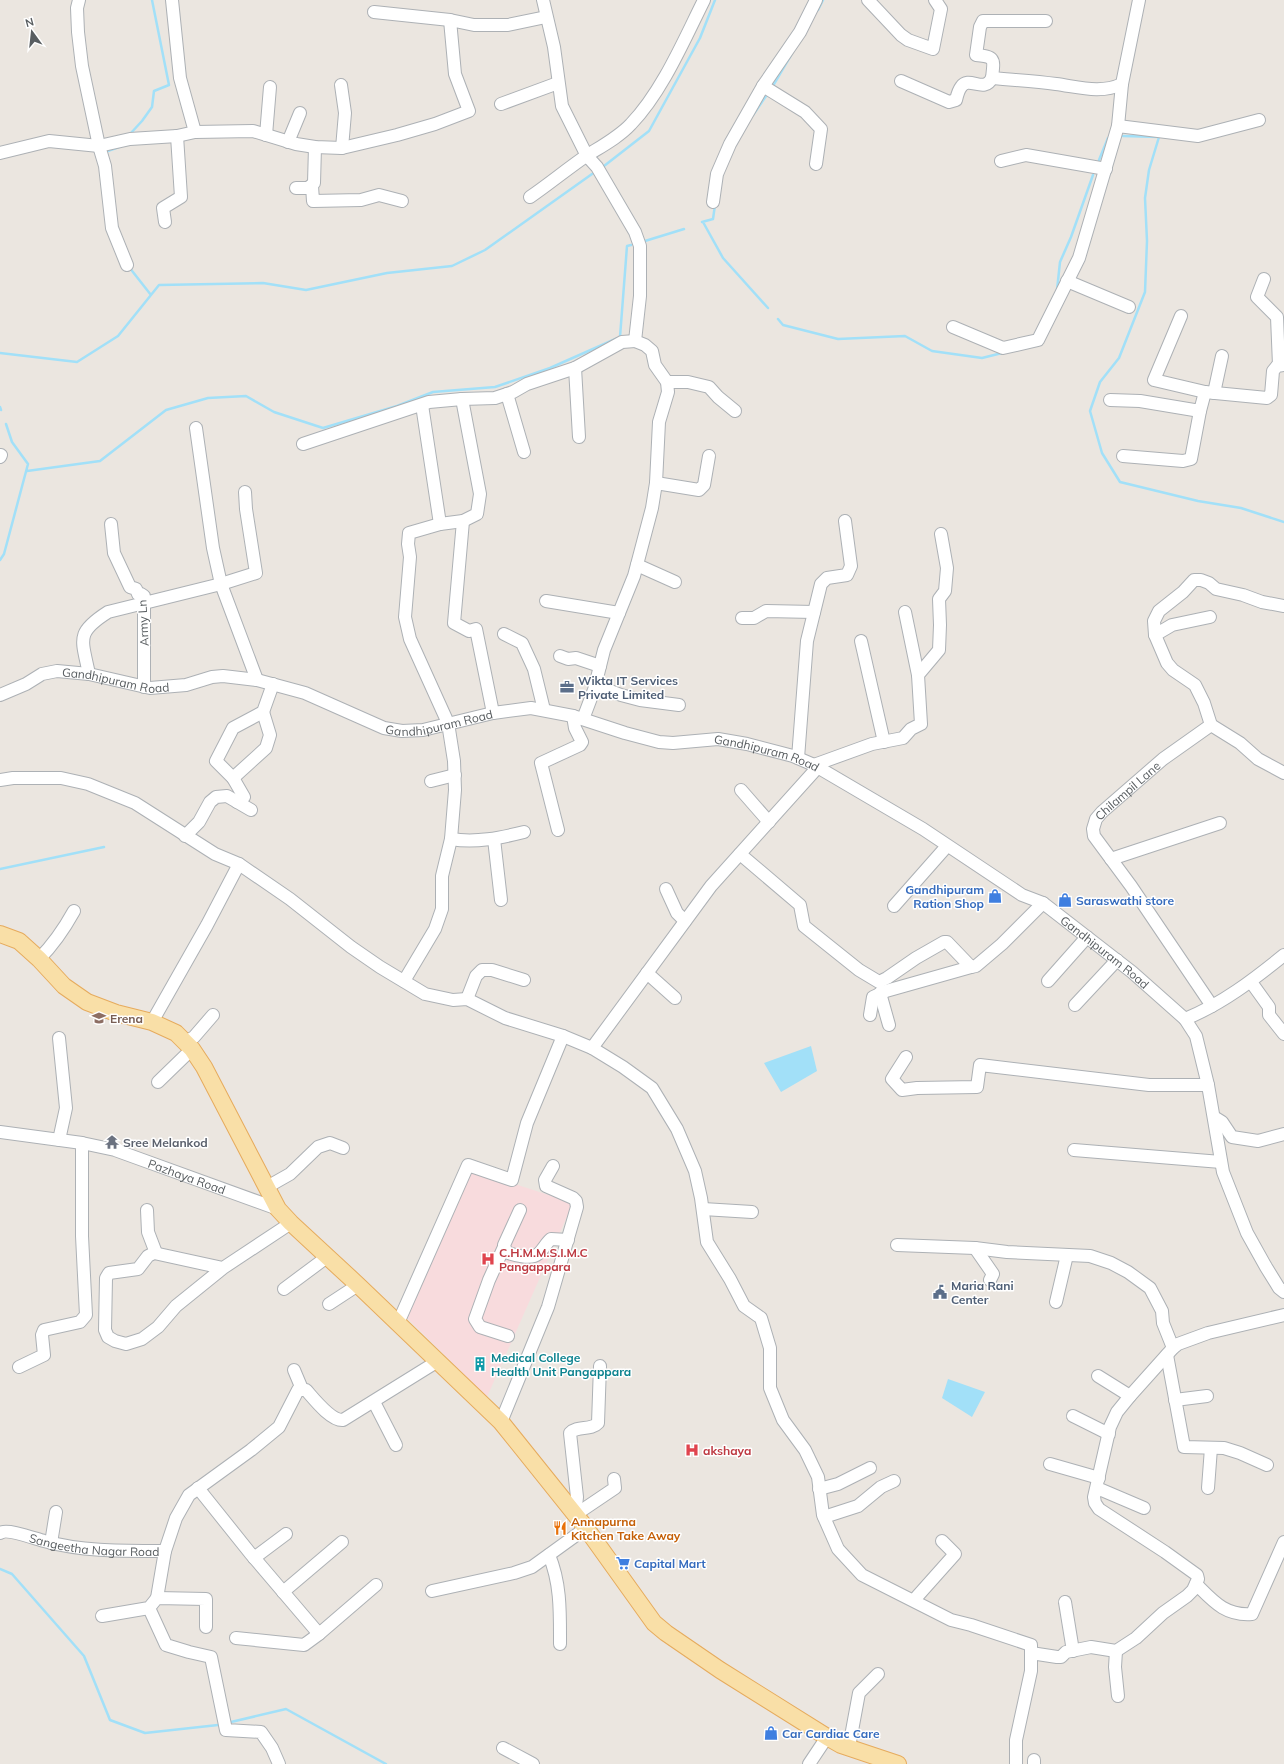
<svg xmlns="http://www.w3.org/2000/svg" width="1284" height="1764" viewBox="0 0 1284 1764" font-family="Mulish,sans-serif">
<rect width="100%" height="100%" fill="#ebe6e0"/>
<path fill="#f8dbdd" d="M 469,1169 L 573,1203 L 487,1397 L 403,1314 Z"/>
<path fill="#a2e0f8" d="M 811,1046 L 817,1071 L 781,1092 L 764,1063 Z
M 948,1379 L 985,1392 L 972,1417 L 942,1398 Z"/>
<g fill="none" stroke-linecap="round" stroke-linejoin="round">
<path stroke="#a2e0f8" stroke-width="2.5" d="M 818,10 L 823,0
M 774,84 L 791,55
M 753,115 L 766,96
M 130,134 L 142,121 L 152,107 L 154,91 L 169,85 L 152,0
M 1123,136 L 1159,137 L 1149,170 L 1145,198 L 1147,241 L 1145,292 L 1119,358 L 1100,382 L 1090,411 L 1102,453 L 1120,482 L 1198,501 L 1241,508 L 1284,522
M 105,152 L 119,147
M 1099,160 L 1108,138
M 604,166 L 649,131 L 700,38 L 715,0
M 702,222 L 713,219 L 715,205
M 703,222 L 723,258 L 768,308
M 645,241 L 684,229
M 129,267 L 151,295
M 1057,290 L 1060,262 L 1071,237 L 1093,175
M 778,319 L 783,325 L 838,339 L 905,336 L 932,351 L 982,358 L 1002,353
M 0,353 L 77,362 L 118,336 L 159,285 L 263,283 L 306,290 L 387,273 L 452,266 L 485,250 L 592,174
M 0,407 L 1,410
M 27,471 L 100,461 L 166,410 L 208,398 L 246,396 L 274,412 L 323,428 L 397,406 L 433,392 L 495,387 L 550,368 L 620,337 L 627,246 L 631,245
M 0,560 L 4,554 L 28,464 L 12,442 L 6,424
M 0,869 L 104,847
M 0,1569 L 12,1574 L 84,1656 L 110,1720 L 145,1733 L 218,1725
M 231,1722 L 286,1709 L 386,1764"/>
<defs>
<g id="minor">
<path d="M 79,0 L 77,8 L 78,32 L 82,66 L 99,146 L 105,166 L 112,228 L 127,265"/>
<path d="M 172,0 L 180,78 L 195,132"/>
<path d="M 543,0 L 554,47 L 562,106 L 587,156 L 597,167 L 635,232 L 640,246 L 640,296 L 635,341 L 645,345 L 652,351 L 655,365 L 667,382 L 668,392 L 659,422 L 656,483 L 652,508 L 634,576 L 604,650 L 594,690 L 583,719"/>
<path d="M 868,0 L 901,35 L 908,40 L 933,49 L 941,9 L 935,0"/>
<path d="M 374,12 L 450,20"/>
<path d="M 1046,21 L 983,21 L 980,27 L 976,55 C 996,57 994,59 992,78 C 1014,80 1035,81 1056,84 C 1079,87 1101,94 1122,84 L 1139,0"/>
<path d="M 901,81 L 949,102 L 956,100 C 957,96 958,91 961,87 C 969,75 984,94 992,78"/>
<path d="M 341,85 L 345,113 L 342,148"/>
<path d="M 763,86 L 805,112 L 821,129 L 816,164"/>
<path d="M 501,104 L 558,83"/>
<path d="M 1118,126 L 1198,136 L 1259,120"/>
<path d="M 266,135 L 270,87"/>
<path d="M 288,142 L 300,113"/>
<path d="M 0,153 L 49,141 L 99,146 L 130,139 L 177,136 L 195,132 L 253,131 L 296,144 L 315,147 L 342,148 L 397,135 L 435,124 L 469,111 L 455,74 L 450,20 L 474,25 L 508,25 L 546,17"/>
<path d="M 1001,161 L 1026,155 L 1106,169"/>
<path d="M 312,186 L 313,201 L 361,200 L 379,195 L 402,201"/>
<path d="M 296,188 L 308,188 L 314,183 L 315,147"/>
<path d="M 530,197 C 549,184 567,169 586,156 C 602,146 619,137 631,124 C 662,92 684,40 704,0"/>
<path d="M 713,202 L 717,174 L 730,144 L 763,86 L 800,32 L 816,0"/>
<path d="M 165,222 L 163,208 L 181,197 L 177,136"/>
<path d="M 1264,279 L 1257,297 L 1277,317 L 1279,365"/>
<path d="M 1067,281 L 1129,307"/>
<path d="M 1181,316 L 1154,380 L 1205,392 L 1267,398 L 1271,395 L 1273,371 L 1277,366 L 1284,365"/>
<path d="M 953,327 L 1003,348 L 1038,340 L 1079,258 L 1118,126 L 1122,84"/>
<path d="M 575,368 L 579,437"/>
<path d="M 667,382 L 688,382 L 709,387 L 718,397 L 735,411"/>
<path d="M 1214,393 L 1222,356"/>
<path d="M 507,394 L 524,452"/>
<path d="M 1110,400 L 1140,401 L 1200,411 L 1205,392"/>
<path d="M 422,405 L 440,524 L 463,521 L 477,514 L 480,494 L 462,399"/>
<path d="M 196,428 L 213,548 L 221,584 L 257,680"/>
<path d="M 303,444 L 429,402 L 462,399 L 495,398 L 513,392 L 527,384 L 575,368 L 622,342 L 635,341"/>
<path d="M 1123,456 L 1183,461 L 1191,459 L 1200,411"/>
<path d="M 0,457 L 1,455"/>
<path d="M 656,483 L 699,490 L 704,485 L 709,456"/>
<path d="M 463,521 L 454,623 L 469,631 L 476,629 L 493,713"/>
<path d="M 111,524 L 114,553 L 130,587 L 136,589 L 138,594 L 141,594 L 144,596 L 144,687"/>
<path d="M 637,565 L 675,582"/>
<path d="M 546,601 L 619,613"/>
<path d="M 905,612 L 918,675"/>
<path d="M 742,618 L 754,618 L 766,611 L 814,612"/>
<path d="M 504,634 L 522,643 L 534,669 L 544,710"/>
<path d="M 1155,635 L 1172,625 L 1210,617"/>
<path d="M 861,641 L 884,742"/>
<path d="M 560,656 L 568,659 L 576,658 L 600,666"/>
<path d="M 89,674 C 82,639 75,633 108,612 L 221,584 L 256,573 L 246,509 L 245,492"/>
<path d="M 595,685 L 621,695 L 640,700 L 679,705"/>
<path id="s1" d="M 0,695 L 26,684 L 42,674 L 57,671 L 89,674 L 150,688 L 186,685 L 212,677 L 223,676 L 257,680 L 305,693 L 384,728 L 402,731 L 423,730 L 493,713 L 531,708 L 573,716 L 625,733 L 659,742 L 673,743 L 718,739 L 747,744 L 793,756 L 814,765 L 923,829 L 1022,895 L 1043,903 L 1132,972 L 1185,1019 L 1196,1036 L 1208,1085 L 1223,1172 L 1247,1233 L 1266,1267 L 1279,1288 L 1284,1292"/>
<path d="M 1211,725 L 1204,703 L 1195,685 L 1173,670 L 1167,663 L 1155,635 L 1154,621 L 1159,611 L 1183,592 L 1194,580 L 1201,580 L 1209,583 L 1216,589 L 1243,595 L 1262,602 L 1284,606"/>
<path d="M 798,758 L 807,641 L 821,584 L 827,578 L 847,575 L 851,566 L 845,521"/>
<path d="M 814,765 L 872,744 L 903,738 L 911,729 L 921,724 L 918,675 L 939,650 L 940,625 L 939,599 L 945,591 L 947,568 L 941,534"/>
<path d="M 233,778 L 266,748 L 270,735 L 263,712"/>
<path d="M 0,780 L 13,778 L 61,778 L 88,784 L 135,803 L 215,854 L 239,864 L 290,899 L 351,947 L 380,967 L 425,994 L 453,1000 L 467,999 L 505,1018 L 563,1036 L 592,1048 L 623,1067 L 652,1088 L 677,1129 L 695,1171 L 701,1198 L 707,1242 L 730,1279 L 744,1306 L 761,1318 L 770,1348 L 770,1388 L 783,1420 L 805,1450 L 818,1477 L 823,1515 L 838,1549 L 862,1575 L 951,1620 L 971,1625 L 1031,1645 L 1031,1671 L 1016,1740 L 1016,1764"/>
<path d="M 431,781 L 455,775"/>
<path d="M 741,790 L 769,822"/>
<path d="M 237,802 L 244,797 L 233,778 L 216,761 L 233,728 L 263,712 L 273,684"/>
<path d="M 558,830 L 541,763 L 580,745 L 582,742 L 575,728 L 573,716"/>
<path d="M 185,836 L 199,822 L 210,802 L 216,797 L 227,796 L 251,810"/>
<path d="M 451,839 C 476,843 500,838 524,832"/>
<path d="M 494,839 L 501,900"/>
<path d="M 740,854 L 800,905 L 804,926 L 859,970 L 879,982 L 887,978 L 916,958 L 944,942 L 947,942 L 971,967 L 976,966 L 1002,944 L 1043,903"/>
<path d="M 1111,859 L 1220,823"/>
<path d="M 666,889 L 677,913 L 685,921"/>
<path d="M 894,906 L 947,846"/>
<path d="M 39,959 C 54,944 64,929 74,911"/>
<path d="M 647,973 L 675,998"/>
<path d="M 404,981 L 435,929 L 442,909 L 442,876 L 451,839 L 455,790 L 454,761 L 448,723 L 410,639 L 405,617 L 410,557 L 408,544 L 409,533 L 440,524"/>
<path d="M 1048,981 L 1087,937"/>
<path d="M 1251,982 L 1269,1007 L 1269,1015 L 1284,1034"/>
<path d="M 880,993 L 889,1025"/>
<path d="M 467,999 L 476,976 L 482,970 L 492,970 L 524,980"/>
<path d="M 1075,1005 L 1117,960"/>
<path id="s2" d="M 1212,1006 L 1131,886 L 1094,836 L 1093,829 L 1096,819 L 1102,812 L 1163,759 L 1211,725 L 1240,743 L 1258,759 L 1284,773"/>
<path d="M 870,1015 L 873,997 L 886,991 L 971,967"/>
<path d="M 1185,1019 C 1222,1004 1253,980 1284,955"/>
<path d="M 152,1022 L 207,925 L 239,864"/>
<path d="M 185,1042 L 194,1037 L 213,1015"/>
<path d="M 592,1048 L 711,886 L 818,767"/>
<path d="M 906,1057 L 892,1079 L 902,1090 L 917,1088 L 977,1087 L 980,1065 L 1149,1085 L 1208,1085"/>
<path d="M 158,1082 L 192,1049"/>
<path d="M 1214,1117 L 1222,1122 L 1232,1137 L 1258,1141 L 1284,1134"/>
<path id="s3" d="M 0,1132 L 82,1143 L 115,1150 L 278,1209"/>
<path d="M 59,1140 L 66,1108 L 59,1038"/>
<path d="M 1074,1150 L 1221,1162"/>
<path d="M 267,1187 L 290,1174 L 318,1147 L 330,1143 L 343,1148"/>
<path d="M 703,1209 L 752,1212"/>
<path d="M 147,1210 L 148,1232 L 156,1253"/>
<path d="M 520,1210 L 504,1245 L 506,1252 C 513,1255 531,1260 538,1254 C 543,1250 546,1243 551,1239 L 568,1240"/>
<path d="M 897,1245 L 975,1248 L 1007,1252 L 1090,1256 L 1111,1263 L 1128,1272 L 1150,1288 L 1162,1311 L 1163,1323 L 1173,1348"/>
<path d="M 504,1247 L 489,1280 L 475,1319 L 480,1327 L 508,1336"/>
<path d="M 975,1248 L 993,1274 L 990,1280"/>
<path d="M 223,1268 L 154,1253 L 148,1256 L 138,1269 L 109,1273 L 106,1278 L 105,1330 L 108,1337 L 115,1341 L 126,1344 L 142,1339 L 158,1327 L 176,1306 L 223,1268 L 291,1223"/>
<path d="M 284,1289 L 327,1257"/>
<path d="M 1056,1302 L 1067,1255"/>
<path d="M 329,1304 L 358,1285"/>
<path d="M 398,1323 L 468,1165 L 512,1180 L 527,1123 L 563,1036"/>
<path d="M 1167,1355 L 1184,1447 L 1224,1448 L 1240,1453 L 1267,1465"/>
<path d="M 19,1367 L 44,1355 L 42,1335 L 44,1330 L 80,1322 L 86,1315 L 82,1236 L 82,1143"/>
<path d="M 294,1370 L 302,1389"/>
<path d="M 1098,1376 L 1130,1396"/>
<path d="M 1175,1400 L 1207,1396"/>
<path d="M 374,1402 L 396,1445"/>
<path d="M 1073,1416 L 1109,1434"/>
<path d="M 501,1422 L 548,1307 L 577,1207 L 576,1201 L 573,1198 L 546,1186 L 545,1180 L 553,1166"/>
<path d="M 1050,1464 L 1099,1478"/>
<path d="M 198,1488 L 250,1553 L 319,1634 L 376,1585"/>
<path d="M 1097,1488 L 1144,1508"/>
<path d="M 1208,1488 L 1211,1448"/>
<path d="M 819,1489 L 838,1484 L 870,1468"/>
<path d="M 575,1515 L 577,1497 L 570,1433 C 577,1425 591,1431 598,1423 L 600,1366"/>
<path d="M 575,1515 L 615,1488 L 614,1479"/>
<path d="M 824,1517 L 858,1506 L 881,1487 L 894,1481"/>
<path id="s4" d="M 0,1533 C 7,1528 36,1539 44,1541 C 84,1552 124,1551 165,1551 L 176,1518 L 189,1495 L 251,1450 L 279,1427 L 298,1390 L 306,1390 C 314,1399 331,1421 343,1420 L 438,1361"/>
<path d="M 51,1543 L 56,1512"/>
<path d="M 549,1555 C 561,1584 560,1613 560,1644"/>
<path d="M 254,1558 L 286,1534"/>
<path d="M 1196,1584 C 1213,1601 1225,1616 1252,1614 L 1284,1542"/>
<path d="M 432,1591 L 514,1573 L 532,1567 L 586,1528"/>
<path d="M 283,1592 L 342,1542"/>
<path d="M 157,1598 L 165,1551"/>
<path d="M 914,1600 L 955,1554 L 942,1541"/>
<path d="M 1065,1602 L 1073,1651"/>
<path d="M 149,1608 L 166,1645 L 189,1652 L 211,1657 L 226,1730 L 261,1732 L 272,1748 L 279,1764"/>
<path d="M 102,1616 L 149,1608 L 157,1598 L 206,1599 L 206,1627"/>
<path d="M 236,1638 L 304,1645 L 319,1634"/>
<path d="M 1116,1651 L 1115,1667 L 1118,1696"/>
<path d="M 1031,1653 L 1057,1657 L 1061,1657 L 1066,1652 L 1091,1647 L 1116,1651 L 1136,1638 L 1163,1613 L 1187,1596 L 1193,1590 L 1198,1579 L 1197,1575 L 1165,1552 L 1099,1509 L 1095,1503 L 1094,1497 L 1110,1427 L 1117,1412 L 1130,1396 L 1173,1348 L 1178,1344 L 1208,1333 L 1284,1315"/>
<path d="M 849,1747 L 859,1693 L 878,1674"/>
<path d="M 503,1748 L 533,1764"/>
<path d="M 1034,1760 L 1034,1764"/>
<path d="M 809,1764 L 827,1737"/>
</g>
<path id="major" d="M 0,934 L 19,941 L 39,959 L 64,986 L 87,1002 L 116,1013 L 152,1022 L 176,1033 L 192,1049 L 204,1067 L 278,1209 L 291,1223 L 358,1285 L 501,1422 L 586,1528 L 654,1623 L 666,1633 L 720,1670 L 827,1737 L 841,1745 L 898,1764"/>
</defs>
<use href="#minor" stroke="#adb1b5" stroke-width="14"/>
<use href="#major" stroke="#e6ab5d" stroke-width="18"/>
<use href="#minor" stroke="#fff" stroke-width="12"/>
<use href="#major" stroke="#f9dfa7" stroke-width="16"/>
</g>
<defs>
<symbol id="office-bare" viewBox="-9 -9 18 18"><path d="M-6-3h4V-5.5h4V-3h4V5H-6ZM-1-4.5V-3h2v-1.5ZM-6 0V1H6V0Z" fill="#5c6f8a" stroke="#fff" stroke-width="2.5" paint-order="stroke"/></symbol>
<symbol id="shop-bare" viewBox="-9 -9 18 18"><path d="M-5-2.5h2.3a2.7 3.5 0 0 1 5.4 0H5L5.5 6h-11ZM-1.5-2.5h3a1.5 2.3 0 0 0-3 0Z" fill="#3f7fe0" stroke="#fff" stroke-width="2.5" paint-order="stroke"/></symbol>
<symbol id="school-bare" viewBox="-9 -9 18 18"><path d="M0-5L7-2L0 1L-7-2ZM-4 1L0 2.5L4 1V4Q0 6-4 4Z" fill="#8d6e63" stroke="#fff" stroke-width="2.5" paint-order="stroke"/></symbol>
<symbol id="temple-bare" viewBox="-9 -9 18 18"><path d="M0-6L5-2H3V0L6.5 2.5H4V6H1.5V3h-3V6H-4V2.5H-6.5L-3 0V-2H-5Z" fill="#6b7280" stroke="#fff" stroke-width="2.5" paint-order="stroke"/></symbol>
<symbol id="hospital-bare" viewBox="-9 -9 18 18"><path d="M-5-5h3v3.5h4V-5h3V5h-3V1.5h-4V5h-3Z" fill="#e0444e" stroke="#fff" stroke-width="2.5" paint-order="stroke"/></symbol>
<symbol id="civic-bare" viewBox="-9 -9 18 18"><path d="M-.6-6.5H3V-4.5H.6V-3L4-1V1h2V6H-6V1h2V-1L-.6-3ZM-1.2 2.5V6h2.4V2.5Z" fill="#5c6f8a" stroke="#fff" stroke-width="2.5" paint-order="stroke"/></symbol>
<symbol id="building-bare" viewBox="-9 -9 18 18"><path d="M-4-6H4V6H1V3H-1V6H-4ZM-2.5-4.3h1.7v1.8h-1.7ZM.8-4.3h1.7v1.8H.8ZM-2.5-1h1.7V.8h-1.7ZM.8-1h1.7V.8H.8Z" fill="#0f9aa8" stroke="#fff" stroke-width="2.5" paint-order="stroke"/></symbol>
<symbol id="restaurant-bare" viewBox="-9 -9 18 18"><path d="M-5-6h1v4h1v-4h1v4h1v-4h1v5L-1.5 .5V6h-2V.5L-5-1ZM5-6V6H3V1.5H1.5Q1.5-4 5-6Z" fill="#e8710a" stroke="#fff" stroke-width="2.5" paint-order="stroke"/></symbol>
<symbol id="supermarket-bare" viewBox="-9 -9 18 18"><path d="M-6-5.5h2.5l.6 2H6L4.5 2H-2.5L-4.4-4H-6ZM-1.5 3.2a1.3 1.3 0 1 0 .1 0ZM3 3.2a1.3 1.3 0 1 0 .1 0Z" fill="#3f7fe0" stroke="#fff" stroke-width="2.5" paint-order="stroke"/></symbol>
</defs>
<g fill-rule="evenodd">
<use href="#office-bare" x="557" y="677" width="20" height="20"/>
<use href="#shop-bare" x="985" y="886" width="20" height="20"/>
<use href="#shop-bare" x="1055" y="890" width="20" height="20"/>
<use href="#school-bare" x="89" y="1008" width="20" height="20"/>
<use href="#temple-bare" x="102" y="1132" width="20" height="20"/>
<use href="#hospital-bare" x="478" y="1249" width="20" height="20"/>
<use href="#civic-bare" x="930" y="1282" width="20" height="20"/>
<use href="#building-bare" x="470" y="1354" width="20" height="20"/>
<use href="#hospital-bare" x="682" y="1440" width="20" height="20"/>
<use href="#restaurant-bare" x="550" y="1518" width="20" height="20"/>
<use href="#supermarket-bare" x="613" y="1553" width="20" height="20"/>
<use href="#shop-bare" x="761" y="1723" width="20" height="20"/>
</g>
<g text-anchor="middle" dominant-baseline="central" stroke-width="3" stroke-linejoin="round" paint-order="stroke">
<g font-size="12" fill="#585d60" stroke="#fff">
<text transform="translate(143 623) rotate(-93)">Army Ln</text>
<text stroke="none"><textPath href="#s1" startOffset="122">Gandhipuram Road</textPath></text>
<text stroke="none"><textPath href="#s1" startOffset="458">Gandhipuram Road</textPath></text>
<text stroke="none"><textPath href="#s1" startOffset="794">Gandhipuram Road</textPath></text>
<text stroke="none"><textPath href="#s2" startOffset="267">Chilampil Lane</textPath></text>
<text stroke="none"><textPath href="#s1" startOffset="1190">Gandhipuram Road</textPath></text>
<text stroke="none"><textPath href="#s3" startOffset="193">Pazhaya Road</textPath></text>
<text stroke="none"><textPath href="#s4" startOffset="96">Sangeetha Nagar Road</textPath></text>
</g>
<g font-size="12" font-weight="bold" fill="#4e5e75" stroke="#fff" text-anchor="start">
<text x="578" y="680">Wikta IT Services<tspan x="578" dy="14">Private Limited</tspan></text>
<text x="951" y="1285">Maria Rani<tspan x="951" dy="14">Center</tspan></text>
</g>
<g font-size="12" font-weight="bold" fill="#366cbe" stroke="#fff" text-anchor="start">
<text x="984" y="889" text-anchor="end">Gandhipuram<tspan x="984" dy="14">Ration Shop</tspan></text>
<text x="1076" y="900">Saraswathi store</text>
<text x="634" y="1563">Capital Mart</text>
<text x="782" y="1733">Car Cardiac Care</text>
</g>
<g font-size="12" font-weight="bold" fill="#785e54" stroke="#fff" text-anchor="start">
<text x="110" y="1018">Erena</text>
</g>
<g font-size="12" font-weight="bold" fill="#5b616d" stroke="#fff" text-anchor="start">
<text x="123" y="1142">Sree Melankod</text>
</g>
<g font-size="12" font-weight="bold" fill="#be3a42" stroke="#fff" text-anchor="start">
<text x="499" y="1252">C.H.M.M.S.I.M.C<tspan x="499" dy="14">Pangappara</tspan></text>
<text x="703" y="1450">akshaya</text>
</g>
<g font-size="12" font-weight="bold" fill="#0d838f" stroke="#fff" text-anchor="start">
<text x="491" y="1357">Medical College<tspan x="491" dy="14">Health Unit Pangappara</tspan></text>
</g>
<g font-size="12" font-weight="bold" fill="#c56008" stroke="#fff" text-anchor="start">
<text x="571" y="1521">Annapurna<tspan x="571" dy="14">Kitchen Take Away</tspan></text>
</g>
</g>
<g transform="translate(32 32) rotate(345)" stroke="#ffffff" stroke-width="3" paint-order="stroke">
<path d="M0-3L7 15L0 10L-7 15Z" fill="#585d60"/>
<text y="-6" font-size="11" font-weight="bold" text-anchor="middle" fill="#585d60">N</text>
</g>
</svg>
